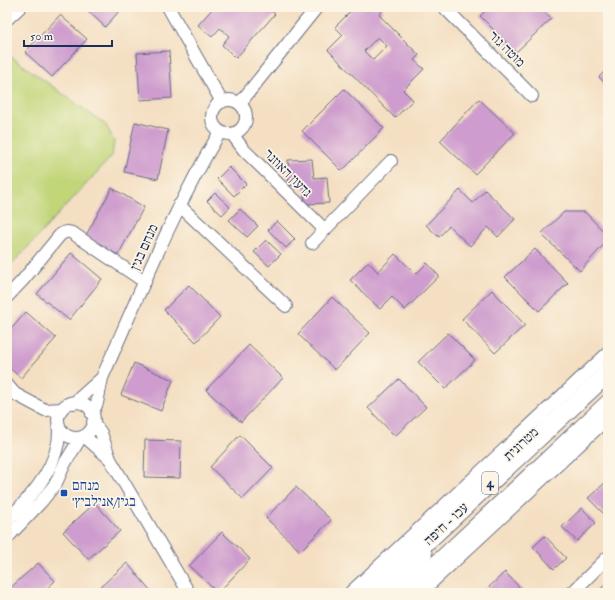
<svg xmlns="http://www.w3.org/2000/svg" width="615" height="600" viewBox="0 0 615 600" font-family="'IM FELL Double Pica','Frank Ruhl Libre',serif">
<rect width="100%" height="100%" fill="#fcf5e5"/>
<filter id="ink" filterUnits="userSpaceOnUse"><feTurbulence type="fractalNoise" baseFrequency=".025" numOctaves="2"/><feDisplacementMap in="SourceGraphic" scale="8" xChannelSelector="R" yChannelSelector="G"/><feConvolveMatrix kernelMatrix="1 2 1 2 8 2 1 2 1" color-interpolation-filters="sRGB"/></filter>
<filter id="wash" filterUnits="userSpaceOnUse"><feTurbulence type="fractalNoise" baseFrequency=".012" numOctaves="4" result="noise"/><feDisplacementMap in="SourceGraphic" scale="16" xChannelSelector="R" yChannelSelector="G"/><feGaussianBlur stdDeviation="0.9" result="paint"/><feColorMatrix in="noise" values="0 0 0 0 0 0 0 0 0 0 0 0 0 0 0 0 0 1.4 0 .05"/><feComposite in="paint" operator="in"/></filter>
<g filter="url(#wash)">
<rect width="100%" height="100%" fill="#f4dfc2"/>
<path fill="#c1d679" stroke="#6e826c" d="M 9,55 L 106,125 L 114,141 L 112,156 L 13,263 L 7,257 L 7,57 Z"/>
<g id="blocks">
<path fill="#ce9cce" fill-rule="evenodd" d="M 84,7 L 123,7 L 105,27 Z
M 214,7 L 249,7 L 252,10 L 254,7 L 267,7 L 275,14 L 236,58 L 222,45 L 229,36 L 220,28 L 212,37 L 198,25 Z
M 355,7 L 380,7 L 383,10 L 379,15 L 419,55 L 414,60 L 424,69 L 403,90 L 413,100 L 395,118 L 328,50 L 343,35 L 335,27 ZM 378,37 L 387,46 L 373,60 L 364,51 Z
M 489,7 L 540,7 L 551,19 L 516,52 L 480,16 Z
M 60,15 L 87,39 L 52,77 L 25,52 Z
M 169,51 L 172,98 L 140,100 L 137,53 Z
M 608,68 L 608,87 L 599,77 Z
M 344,89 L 384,128 L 342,171 L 302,131 Z
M 479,99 L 515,133 L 475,174 L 440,141 Z
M 135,122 L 168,130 L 158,179 L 124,172 Z
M 312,159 L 314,178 L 327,177 L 329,203 L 305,204 L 304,184 L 289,185 L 288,160 Z
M 229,167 L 246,184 L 234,196 L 217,179 Z
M 112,188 L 144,207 L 118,255 L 85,237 Z
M 460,190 L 473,203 L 485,190 L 515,219 L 498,237 L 488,227 L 470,246 L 449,226 L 439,237 L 426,225 Z
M 215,193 L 230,207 L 222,215 L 207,201 Z
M 240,209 L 258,226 L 247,237 L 229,220 Z
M 564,212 L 585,212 L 608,236 L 608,240 L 580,271 L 541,234 Z
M 277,221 L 295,239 L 286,248 L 268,230 Z
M 266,240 L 281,254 L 269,266 L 254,252 Z
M 535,249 L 568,283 L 539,311 L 505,277 Z
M 71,253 L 102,279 L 69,320 L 37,294 Z
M 395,254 L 416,274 L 427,263 L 439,276 L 405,310 L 392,297 L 380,309 L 350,280 L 368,262 L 378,272 Z
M 189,285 L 220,317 L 196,342 L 164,310 Z
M 492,290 L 525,325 L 495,353 L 462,319 Z
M 332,297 L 370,333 L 335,370 L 298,334 Z
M 26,312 L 56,338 L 21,378 L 7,366 L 7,334 Z
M 448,333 L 475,360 L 445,389 L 418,362 Z
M 249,345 L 283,378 L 241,422 L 206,390 Z
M 134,363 L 173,380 L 161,411 L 121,395 Z
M 399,379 L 426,407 L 395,436 L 368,408 Z
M 240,435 L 273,468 L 243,499 L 210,467 Z
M 145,440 L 181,441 L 180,478 L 144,477 Z
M 606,482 L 608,484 L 608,512 L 605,515 L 588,498 Z
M 296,487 L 331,520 L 300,551 L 266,518 Z
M 95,503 L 120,531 L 88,559 L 63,532 Z
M 582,508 L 596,523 L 577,541 L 562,527 Z
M 222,532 L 250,559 L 218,593 L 189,566 Z
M 545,536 L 566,558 L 554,569 L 533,547 Z
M 38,563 L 55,581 L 42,593 L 7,593 L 7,591 Z
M 127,563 L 151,591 L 149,593 L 98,593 L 96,591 Z
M 505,572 L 525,593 L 493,593 L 488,588 Z
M 608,582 L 608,593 L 596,593 Z"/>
</g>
</g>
<g filter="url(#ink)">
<use href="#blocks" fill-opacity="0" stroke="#676d81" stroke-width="1"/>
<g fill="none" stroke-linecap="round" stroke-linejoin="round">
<defs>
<path id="minor" d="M 168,7 L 222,102
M 444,7 L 532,96
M 7,19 L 20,7
M212 117a17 17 0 1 1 34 0a17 17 0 1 1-34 0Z
M 240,103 L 317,7
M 232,134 L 244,150 L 325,230
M 179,205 L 286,306
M 312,243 L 391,161
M 7,297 L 23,280 L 60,235 C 65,231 69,231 74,234 L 145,282
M 7,385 L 15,394 L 45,410 L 62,409
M58 420a18 18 0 1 1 36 0a18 18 0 1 1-36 0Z
M 74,403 L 102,378
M 92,414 L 97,403 L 102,378 C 139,295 173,210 220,132
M 93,422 L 101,433 L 110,459 L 189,593
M 84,436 L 109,458
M 7,520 C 29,499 52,474 58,443 C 59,437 59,431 59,425
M 7,538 L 41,502 L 56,483 L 65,463 L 81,437
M 350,593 L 608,353
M 385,593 L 426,554
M 402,593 L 608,400
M 572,593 L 608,557"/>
<path id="highway" d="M 371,593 L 608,373
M 416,593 L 608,414"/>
</defs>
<use href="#minor" stroke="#676d81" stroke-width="14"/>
<use href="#highway" stroke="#676d81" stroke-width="20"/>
<use href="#minor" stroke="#fff" stroke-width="12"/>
<use href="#highway" stroke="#fff" stroke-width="18"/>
</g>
</g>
<rect fill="#1a4fb4" stroke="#fcf5e5" stroke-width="1.5" x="60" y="489" width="8" height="8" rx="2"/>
<g text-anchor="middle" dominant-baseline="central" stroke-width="3.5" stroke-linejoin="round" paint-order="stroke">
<rect fill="#fcf5e5" stroke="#5e6a86" stroke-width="1" x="482" y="472" width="16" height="22" rx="3"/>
<g font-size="13" font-weight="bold" fill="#1b2f5e">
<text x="490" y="483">4</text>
</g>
<g font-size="14" fill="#1b2f5e" stroke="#fcf5e5">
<text transform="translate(507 49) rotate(45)">מוטה גור</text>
<text transform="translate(288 173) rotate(45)">גדעון האוזנר</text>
<text transform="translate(144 247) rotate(-66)">מנחם בגין</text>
<text transform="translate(521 444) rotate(-43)">מטרונית</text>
<text transform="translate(446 524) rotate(-43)">עכו - חיפה</text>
</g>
<g font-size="14" fill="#164399" stroke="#fcf5e5" text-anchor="start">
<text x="72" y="485">מנחם<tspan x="72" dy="16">בגין/אנילביץ׳</tspan></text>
</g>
</g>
<rect width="615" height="600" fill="none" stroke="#fcf5e5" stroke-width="24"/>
<path d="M24 40v6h88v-6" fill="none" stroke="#1b2f5e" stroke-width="2"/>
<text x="30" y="40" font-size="12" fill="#1b2f5e" stroke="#fcf5e5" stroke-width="3" paint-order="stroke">50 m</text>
</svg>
